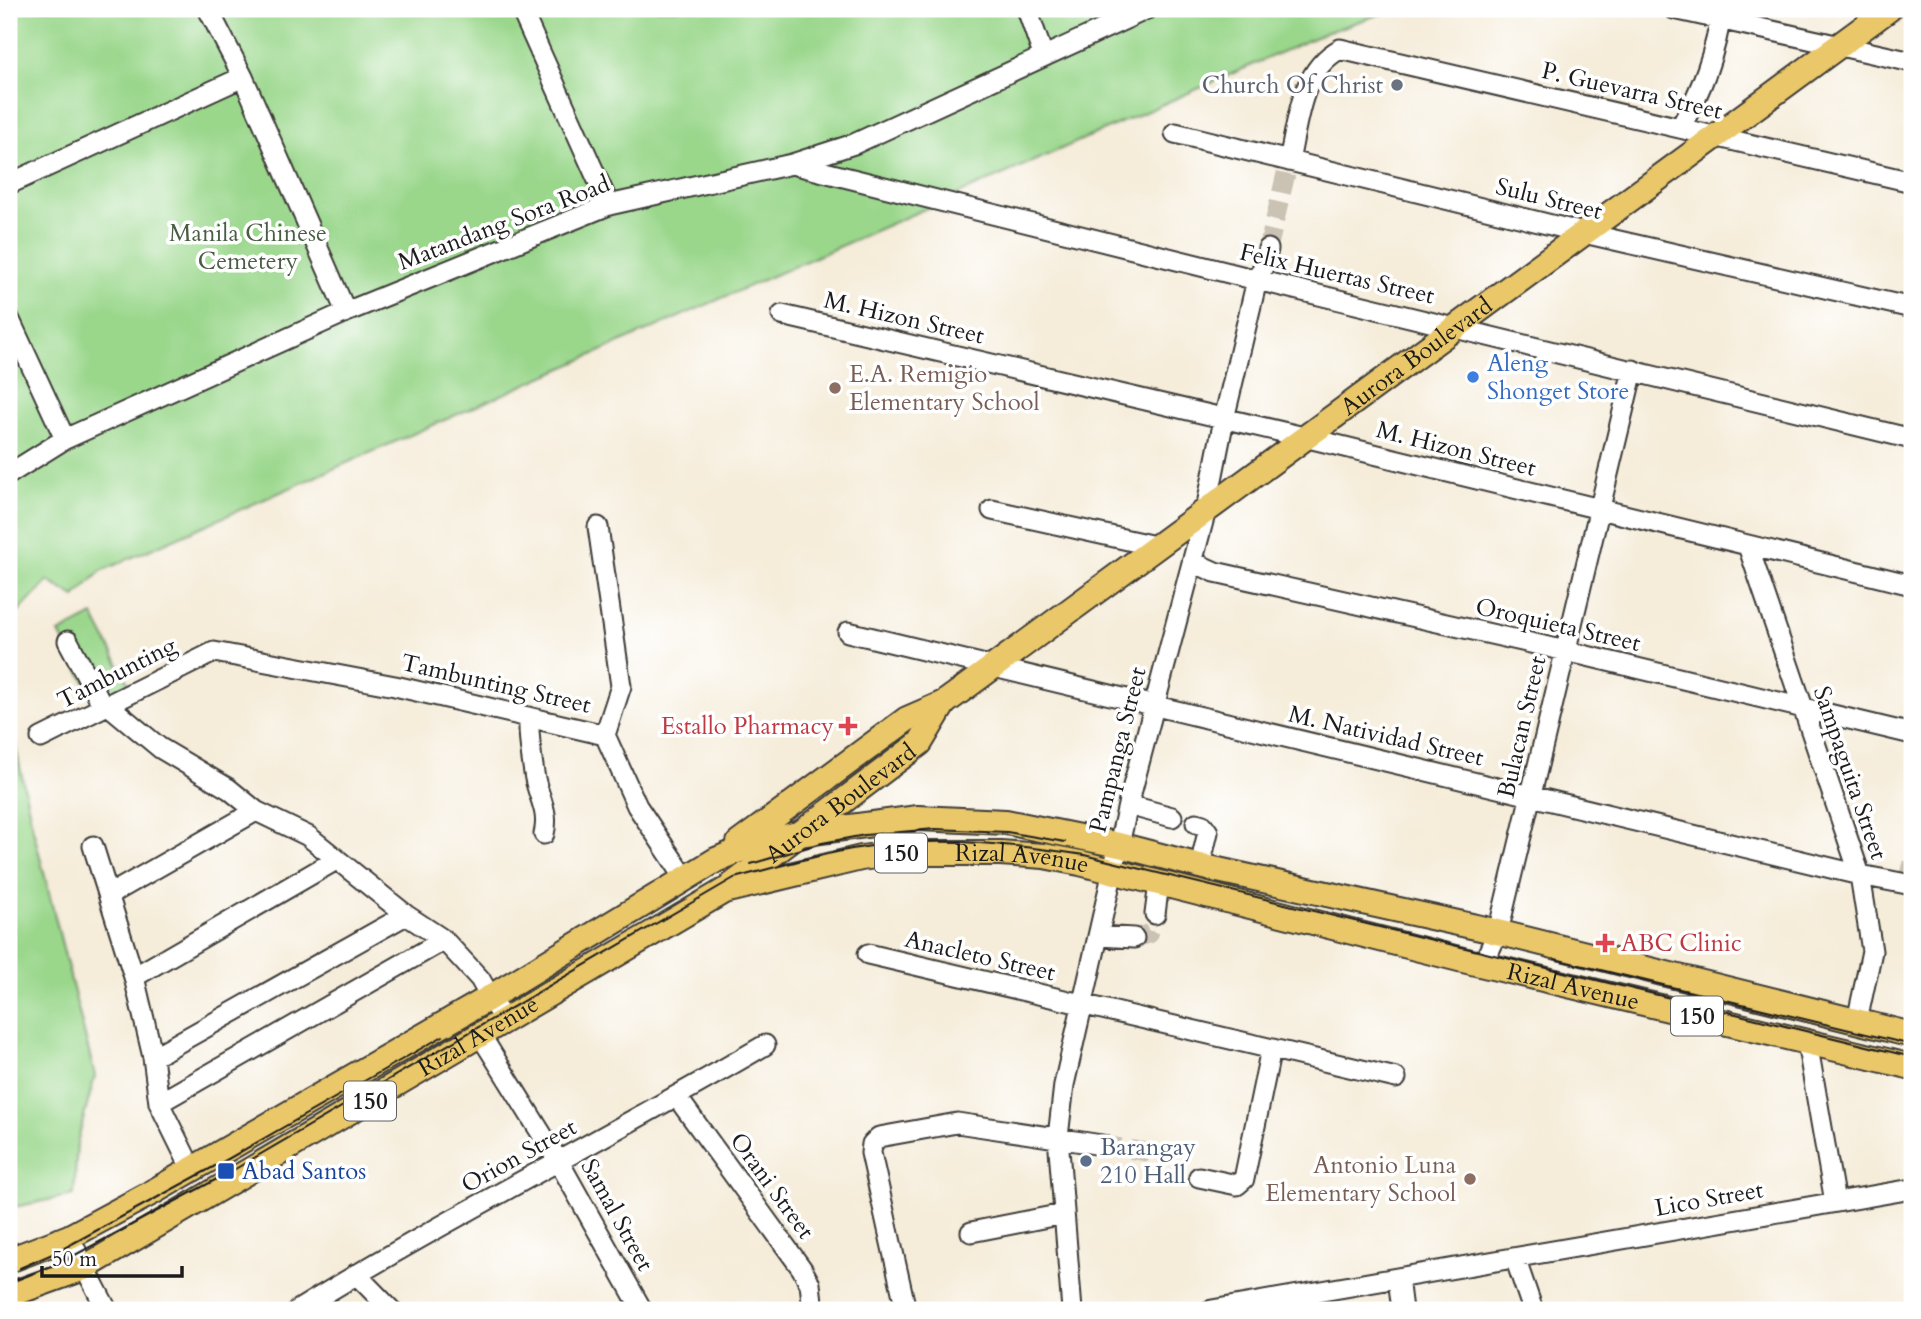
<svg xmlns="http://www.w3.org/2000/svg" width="1921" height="1319" viewBox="0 0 1921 1319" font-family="Cardo,serif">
<rect width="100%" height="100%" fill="#fff"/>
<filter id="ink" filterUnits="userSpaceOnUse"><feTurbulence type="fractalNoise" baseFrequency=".0143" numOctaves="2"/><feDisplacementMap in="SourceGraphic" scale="14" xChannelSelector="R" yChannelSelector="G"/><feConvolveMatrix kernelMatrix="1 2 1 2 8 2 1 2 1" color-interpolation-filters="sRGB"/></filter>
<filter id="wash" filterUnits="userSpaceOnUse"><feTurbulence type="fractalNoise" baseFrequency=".00686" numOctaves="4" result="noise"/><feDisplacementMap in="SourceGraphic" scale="28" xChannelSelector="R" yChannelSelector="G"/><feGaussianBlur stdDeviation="1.57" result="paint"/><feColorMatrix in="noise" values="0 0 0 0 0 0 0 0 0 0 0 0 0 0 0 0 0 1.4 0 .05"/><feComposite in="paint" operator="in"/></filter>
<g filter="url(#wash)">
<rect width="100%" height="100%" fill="#f5ecd9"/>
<path fill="#9ad78b" stroke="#5b7a54" stroke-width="2" d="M 9,9 L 1395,9 L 1325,33 L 101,571 L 75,597 L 48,581 L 9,622 Z
M 93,615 L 130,686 L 97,704 L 59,633 Z
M 9,715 L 33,829 L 95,1076 L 77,1143 L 74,1195 L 9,1208 Z"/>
</g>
<g filter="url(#ink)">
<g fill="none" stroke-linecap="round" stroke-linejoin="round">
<path stroke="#cac2b3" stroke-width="19" stroke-dasharray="19 10" stroke-linecap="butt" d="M 1268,249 L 1289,161
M 1907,881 L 1912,863
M 1134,938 L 1149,934 L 1155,914
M 1102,1145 L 1166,1155"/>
<defs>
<path id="minor" d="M 208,9 L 243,77 L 346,312
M 521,9 L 609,205
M 1027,9 L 1043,55
M 1674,9 L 1912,62
M 1680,128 C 1701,92 1716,51 1722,9
M 1175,133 L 1584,233 L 1912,308
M 1289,161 C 1298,121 1300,71 1340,49 L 1912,182
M 792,164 L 1257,280 L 1912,439
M 9,184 L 243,77
M 782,315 L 1304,437 L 1912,585
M 9,318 L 65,439
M 9,474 L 65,439 L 346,312 L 609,205 L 792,164 L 854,144 L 1147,9
M 992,510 L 1155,546
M 598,527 L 621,686 L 605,735
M 1748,546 L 1860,875 L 1872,951 L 1857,1021
M 1193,562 L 1215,572 L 1566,651 L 1912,734
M 848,632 L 1860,875 L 1912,885
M 68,641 L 103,706
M 107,704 L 160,748 L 229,789 L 256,811 L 308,836 L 406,915 L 444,940 L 480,979 L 504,1022
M 529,717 C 528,736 531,754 534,773 C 537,796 550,810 544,834
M 41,738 L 214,652 L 395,686 L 605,735 L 637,806 L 685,878
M 1128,805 L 1172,817
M 1196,823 L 1203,825 L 1208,832 L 1200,866
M 93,846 L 134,977 L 153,1057 L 159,1103 L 192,1170
M 109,895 L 256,811
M 1155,914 L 1159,883
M 1099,936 L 1134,938
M 868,954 L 1396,1078
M 1483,964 L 1498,932 L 1633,370
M 134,977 L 336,860
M 481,1036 L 559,1162 L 642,1310
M 1807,1042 L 1835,1202
M 153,1057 L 406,915
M 677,1097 L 802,1269 L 810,1284 L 813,1310
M 159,1103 L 444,940
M 1199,1177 L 1237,1185 L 1244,1179 L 1271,1049
M 971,1232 L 1063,1214
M 69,1237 L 107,1310
M 1515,1258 L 1533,1310
M 356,1274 L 391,1310
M 1398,1278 L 1402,1310
M 298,1310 C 450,1216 611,1136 765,1045
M 906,1310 L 871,1153 L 872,1144 L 879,1137 L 957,1123 L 1102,1145
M 1072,1310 L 1058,1137 L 1064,1085 L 1128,805 L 1206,510 L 1224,419 L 1257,280 L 1265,263 L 1268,249
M 1212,1310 L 1912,1189"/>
<g id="major">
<path id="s1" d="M 739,843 L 907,719 L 944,703 L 1889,9"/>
<path id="s2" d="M 732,885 L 920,743 L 944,703"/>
<path d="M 9,1260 L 69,1237 L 151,1193 L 489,998 L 716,860 L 754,844 L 798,834 L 918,818 L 1006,822 L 1119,845 L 1200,866 L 1485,929 L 1912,1035"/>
<path id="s3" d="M 9,1295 L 84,1268 L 724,891 L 861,858 L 898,853 L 1000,853 L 1044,856 L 1080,863 L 1463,960 L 1912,1067"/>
</g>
</defs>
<use href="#minor" stroke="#3d3b38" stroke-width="23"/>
<use href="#major" stroke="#3d3b38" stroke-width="28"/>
<use href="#minor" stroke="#fff" stroke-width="19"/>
<use href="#major" stroke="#eac769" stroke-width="24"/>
<path stroke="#1c1c1c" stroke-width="2" d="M 751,864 L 822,843 L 865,835 L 935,829 L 1007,832 L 1065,842
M 1555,959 L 1912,1045
M 20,1268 L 57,1252 L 228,1159 L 443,1036
M 9,1283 L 62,1262 L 230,1172 L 734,878 C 782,866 831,850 881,845 C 950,837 1016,845 1084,855 L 1912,1057"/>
</g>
</g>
<circle fill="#6b7280" stroke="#fff" stroke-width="2.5" cx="1397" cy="85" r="7"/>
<circle fill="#3f7fe0" stroke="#fff" stroke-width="2.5" cx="1473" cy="377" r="7"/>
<g fill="#8d6e63" stroke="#fff" stroke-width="2.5">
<circle cx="835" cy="388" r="7"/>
<circle cx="1470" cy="1179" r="7"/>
</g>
<g fill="#e0444e" stroke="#fff" stroke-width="2.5">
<path d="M844.5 715.5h7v7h7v7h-7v7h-7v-7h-7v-7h7z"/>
<path d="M1601.5 932.5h7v7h7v7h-7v7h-7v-7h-7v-7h7z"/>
</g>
<circle fill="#5c6f8a" stroke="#fff" stroke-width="2.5" cx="1086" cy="1161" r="7"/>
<rect fill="#1a4fb4" stroke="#fff" stroke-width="2.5" x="217" y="1162" width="18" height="18" rx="3.5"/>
<g text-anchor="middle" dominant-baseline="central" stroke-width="7" stroke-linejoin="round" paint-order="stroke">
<g fill="#fff" stroke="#606060" stroke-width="2">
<rect x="875" y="833.5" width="52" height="39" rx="5"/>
<rect x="1671" y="996.5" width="52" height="39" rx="5"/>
<rect x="344" y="1081.5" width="52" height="39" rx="5"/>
</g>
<g font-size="23" font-weight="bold" fill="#1c1c1c">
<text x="901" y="853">150</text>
<text x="1697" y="1016">150</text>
<text x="370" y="1101">150</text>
</g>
<g font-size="24" fill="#5b616d" stroke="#fff" text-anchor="end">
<text x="1383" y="85">Church Of Christ</text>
</g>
<g font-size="24" fill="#1c1c1c" stroke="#fff">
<text transform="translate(1632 91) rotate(13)">P. Guevarra Street</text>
<text transform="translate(1549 199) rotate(14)">Sulu Street</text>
<text transform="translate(504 223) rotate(-21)">Matandang Sora Road</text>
<text transform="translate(1337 274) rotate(13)">Felix Huertas Street</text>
<text transform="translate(904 318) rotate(13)">M. Hizon Street</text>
<text stroke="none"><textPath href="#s1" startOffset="835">Aurora Boulevard</textPath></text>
<text transform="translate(1456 449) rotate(14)">M. Hizon Street</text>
<text transform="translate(1558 625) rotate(13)">Oroquieta Street</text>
<text transform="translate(117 673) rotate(-27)">Tambunting</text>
<text transform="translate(496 684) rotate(13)">Tambunting Street</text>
<text transform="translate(1522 727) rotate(-77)">Bulacan Street</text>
<text transform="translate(1386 736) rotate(13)">M. Natividad Street</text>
<text transform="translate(1118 750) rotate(-76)">Pampanga Street</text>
<text transform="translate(1850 773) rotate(71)">Sampaguita Street</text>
<text stroke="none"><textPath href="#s2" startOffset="136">Aurora Boulevard</textPath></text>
<text stroke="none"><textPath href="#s3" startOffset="1125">Rizal Avenue</textPath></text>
<text transform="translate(980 956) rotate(13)">Anacleto Street</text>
<text stroke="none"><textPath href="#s3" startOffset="1692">Rizal Avenue</textPath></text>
<text stroke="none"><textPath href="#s3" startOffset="537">Rizal Avenue</textPath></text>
<text transform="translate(519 1156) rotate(-29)">Orion Street</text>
<text transform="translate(772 1186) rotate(54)">Orani Street</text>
<text transform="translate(1709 1199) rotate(-10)">Lico Street</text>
<text transform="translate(617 1215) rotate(61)">Samal Street</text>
</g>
<g font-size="24" fill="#485d43" stroke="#fff">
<text x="248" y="233">Manila Chinese<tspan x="248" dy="28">Cemetery</tspan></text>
</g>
<g font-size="24" fill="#366cbe" stroke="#fff" text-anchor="start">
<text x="1487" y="363">Aleng<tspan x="1487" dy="28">Shonget Store</tspan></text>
</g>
<g font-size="24" fill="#785e54" stroke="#fff" text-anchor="start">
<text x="849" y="374">E.A. Remigio<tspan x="849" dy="28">Elementary School</tspan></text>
<text x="1456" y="1165" text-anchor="end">Antonio Luna<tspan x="1456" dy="28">Elementary School</tspan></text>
</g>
<g font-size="24" fill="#be3a42" stroke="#fff" text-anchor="end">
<text x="834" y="726">Estallo Pharmacy</text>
<text x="1621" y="943" text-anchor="start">ABC Clinic</text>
</g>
<g font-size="24" fill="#4e5e75" stroke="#fff" text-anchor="start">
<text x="1100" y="1147">Barangay<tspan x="1100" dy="28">210 Hall</tspan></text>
</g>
<g font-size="24" fill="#164399" stroke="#fff" text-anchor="start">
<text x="242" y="1171">Abad Santos</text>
</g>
</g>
<rect width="1921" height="1319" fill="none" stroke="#fff" stroke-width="35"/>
<path d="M42 1266v10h140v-10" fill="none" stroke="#1c1c1c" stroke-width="3.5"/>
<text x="52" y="1266" font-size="21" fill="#1c1c1c" stroke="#ffffff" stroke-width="5" paint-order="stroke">50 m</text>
</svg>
